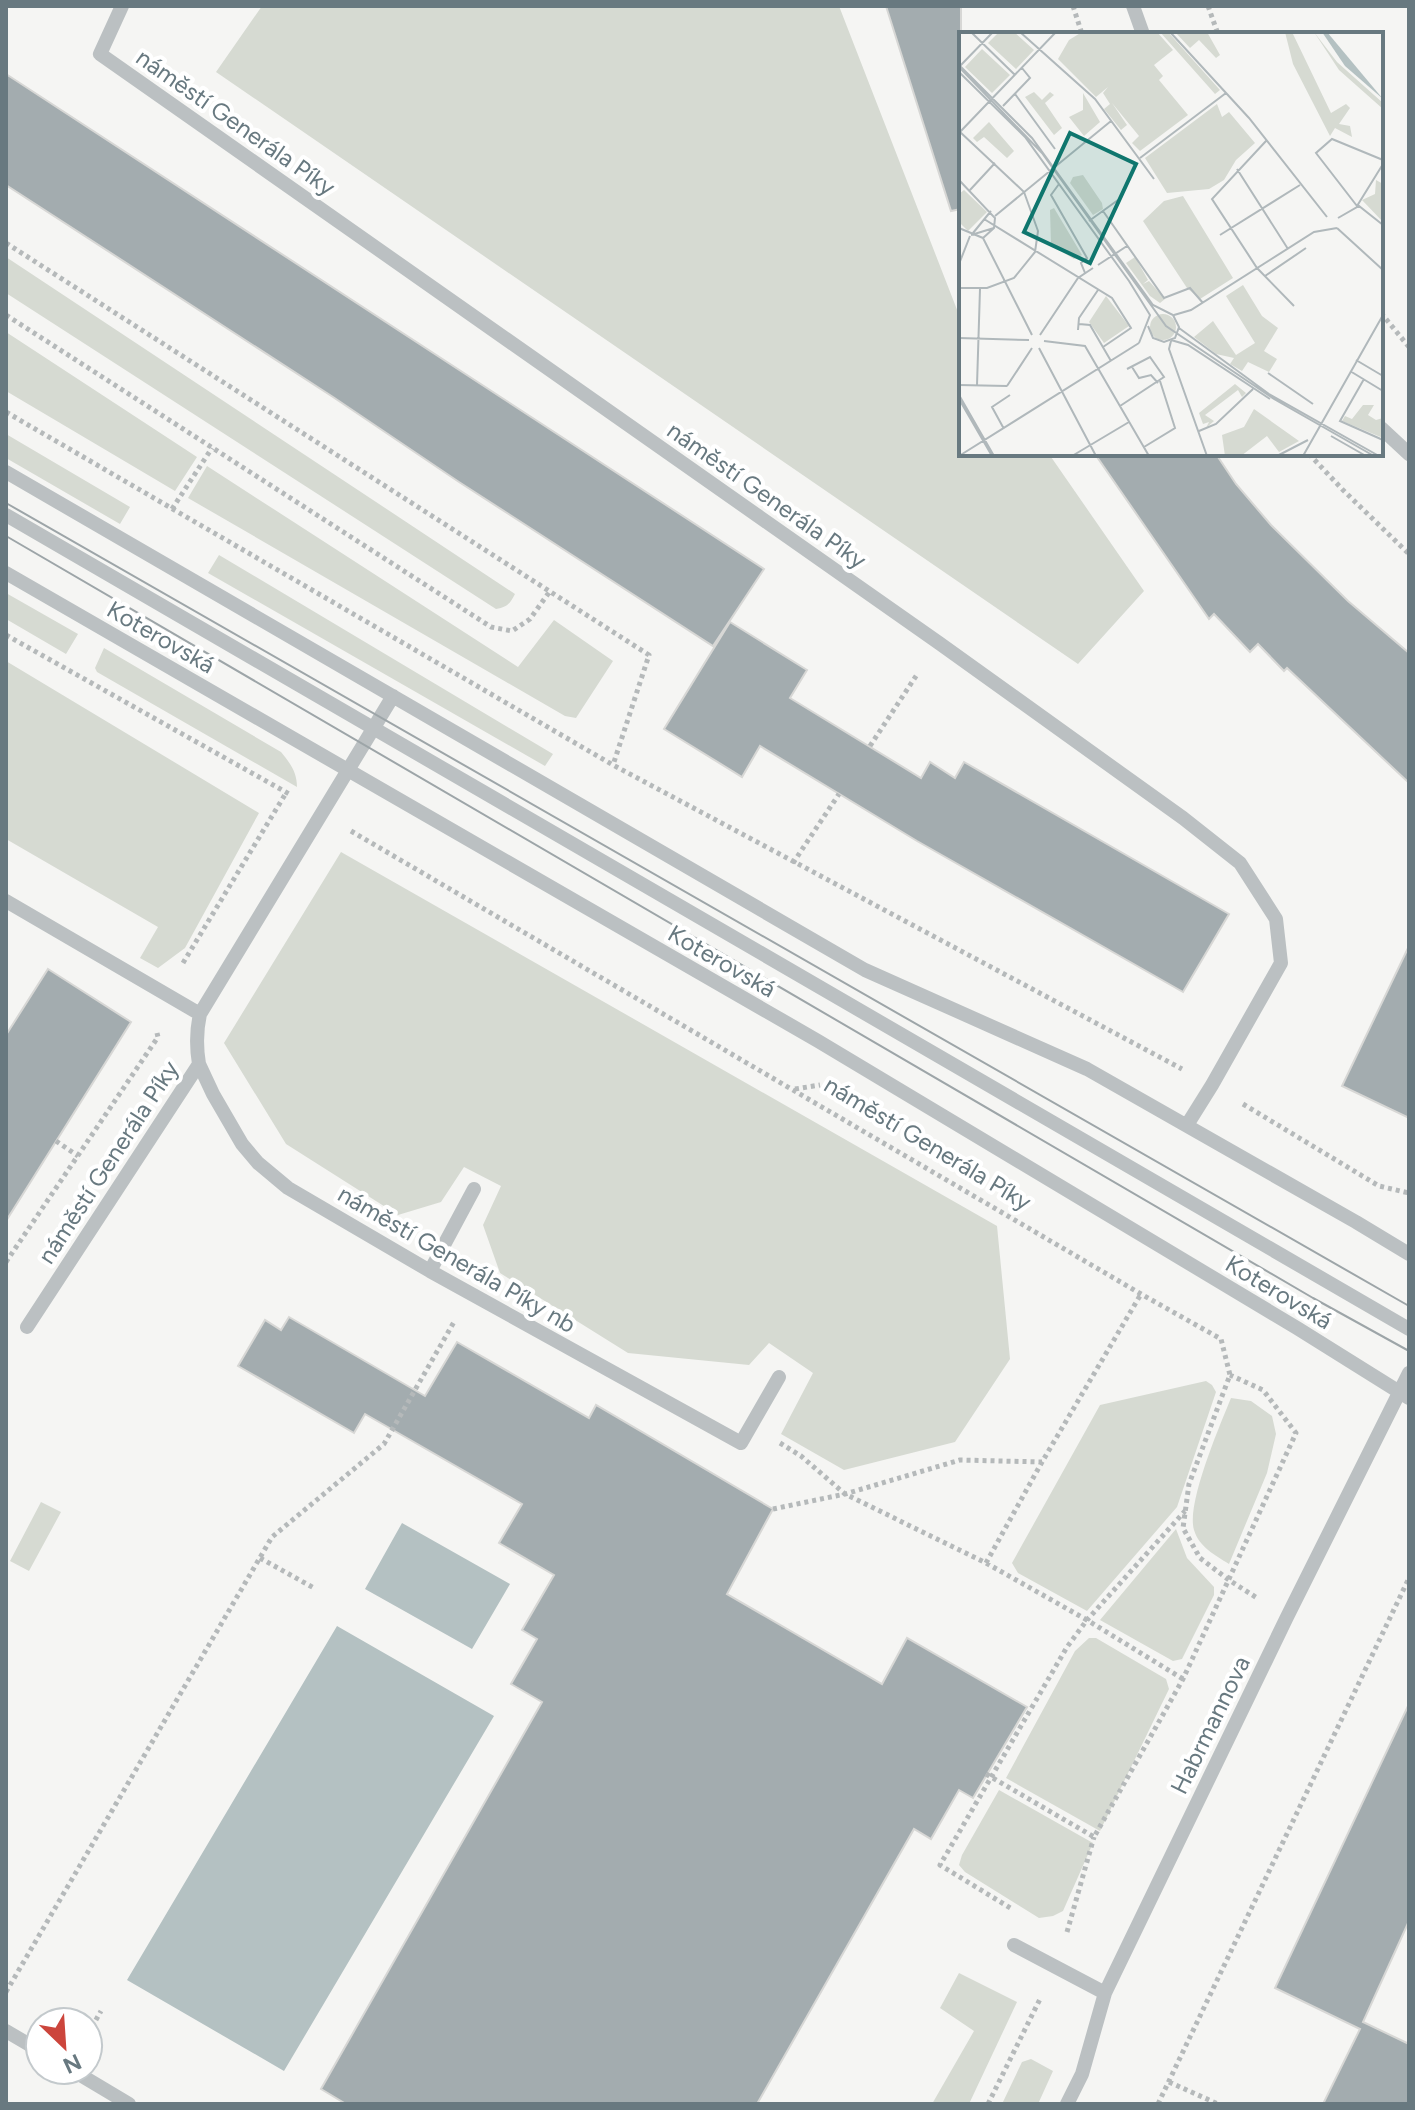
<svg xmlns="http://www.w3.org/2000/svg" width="1415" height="2110" viewBox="0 0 1415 2110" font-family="Figtree,sans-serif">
<rect width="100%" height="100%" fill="#f5f5f3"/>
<path fill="#d6dad2" d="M 262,6 L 839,6 L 961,320 L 961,454 L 1049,454 L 1144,591 L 1078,664 L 216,72 Z
M 6,257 L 515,594 C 510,604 507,607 496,609 L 6,293 Z
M 6,332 L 197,457 L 175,491 L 6,391 Z
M 6,434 L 130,507 L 120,524 L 6,458 Z
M 207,466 L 518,667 L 554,620 L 613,661 L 576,718 L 565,716 L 188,498 Z
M 219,555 L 553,754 L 545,766 L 208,573 Z
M 6,593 L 78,634 L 66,654 L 6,619 Z
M 104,648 L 281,752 C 290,763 297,772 297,787 L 97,672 L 95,668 Z
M 6,661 L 259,813 L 185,948 L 158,968 L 140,958 L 158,927 L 6,839 Z
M 341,852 L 997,1226 L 1010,1359 L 955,1442 L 844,1470 L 781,1434 L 813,1373 L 769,1343 L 749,1365 L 628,1353 L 500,1273 L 483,1225 L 501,1186 L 464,1167 L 441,1202 L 398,1215 L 286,1144 L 224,1043 Z
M 1206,1381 L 1212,1385 L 1216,1392 L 1177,1507 L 1087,1611 L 1018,1573 L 1012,1563 L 1100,1405 Z
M 1231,1398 L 1251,1401 L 1272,1416 L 1276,1434 L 1267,1473 L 1229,1564 C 1215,1555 1199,1547 1194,1530 C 1186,1504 1220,1425 1231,1398 Z
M 41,1502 L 61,1512 L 29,1571 L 10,1561 Z
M 1176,1529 L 1187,1558 L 1214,1587 L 1214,1595 L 1182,1659 L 1173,1661 L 1100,1620 Z
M 1089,1638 L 1096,1638 L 1166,1679 L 1169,1689 L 1100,1831 L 1006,1778 L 1075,1651 Z
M 999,1790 L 1093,1843 L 1063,1911 L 1053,1916 L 1039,1918 L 965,1872 L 959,1865 L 962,1855 Z
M 959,1973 L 1017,2002 L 969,2104 L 932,2104 L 974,2031 L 940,2008 Z
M 1031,2059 L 1053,2071 L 1038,2104 L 1002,2104 L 1022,2062 Z"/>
<path fill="#b4c1c2" d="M 402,1523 L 510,1584 L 472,1649 L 365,1589 Z
M 337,1626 L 494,1716 L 284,2071 L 127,1980 Z"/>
<path fill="#a3acaf" stroke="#d7d7d5" stroke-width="2" d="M 886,6 L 961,6 L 961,209 L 951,211 Z
M 6,74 L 764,569 L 713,646 L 459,482 L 333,397 L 6,185 Z
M 1095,454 L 1216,454 L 1236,484 L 1271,525 L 1348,601 L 1409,653 L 1409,783 L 1287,668 L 1284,671 L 1258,644 L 1250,652 L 1214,614 L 1209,619 Z
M 730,622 L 807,670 L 790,698 L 921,778 L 930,762 L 955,778 L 964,762 L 1229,914 L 1183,992 L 917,841 L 760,746 L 742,777 L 664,729 Z
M 1409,946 L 1409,1118 L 1342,1086 Z
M 48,969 L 131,1022 L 6,1221 L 6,1035 Z
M 289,1317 L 425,1396 L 457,1342 L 589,1418 L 596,1405 L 773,1509 L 727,1594 L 882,1684 L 907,1638 L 1027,1707 L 973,1798 L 959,1790 L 931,1839 L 914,1829 L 757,2104 L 346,2104 L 321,2089 L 542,1702 L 511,1684 L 537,1639 L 522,1630 L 554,1575 L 499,1543 L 522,1504 L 365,1414 L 354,1433 L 238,1366 L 265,1320 L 281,1330 Z
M 1409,1704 L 1409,1921 L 1363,2022 L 1409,2044 L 1409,2104 L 1323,2104 L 1360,2029 L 1275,1988 Z"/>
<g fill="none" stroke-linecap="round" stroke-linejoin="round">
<path stroke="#b5b9ba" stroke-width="5" stroke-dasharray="4 4" stroke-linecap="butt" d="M 1073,6 L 1082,34
M 1208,6 L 1218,34
M 6,243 L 649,655 L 613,765
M 1381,313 L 1409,347
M 6,315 L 491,627 L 512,631 L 530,619 L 550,591
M 6,412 L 613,765 L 1182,1069
M 1309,454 L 1343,490 L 1409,554
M 172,509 L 212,448
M 6,635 L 291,795
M 870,746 L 918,673
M 351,831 L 1141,1294 L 1221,1339 L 1230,1375 L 1189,1484 L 1183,1528 L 1200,1558 L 1229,1580 L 1257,1598
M 793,863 L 839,794
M 183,963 L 286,793
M 795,1089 L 820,1085
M 1243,1104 L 1379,1186 L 1409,1193
M 56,1141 L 78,1156
M 6,1262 L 158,1037 L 157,1033
M 780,1443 L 801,1456 L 845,1494 L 986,1563 L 1087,1620 L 1067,1647 L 940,1865 L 1012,1909
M 773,1509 L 845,1494 L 960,1460 L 1042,1462
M 260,1558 L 314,1588
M 986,1563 L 1042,1462 L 1141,1294
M 1183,1679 L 1087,1620 L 1185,1511
M 986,1774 L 1094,1837 L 1183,1679 L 1296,1433 L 1263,1390 L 1230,1375
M 1067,1932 L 1094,1837
M 6,1992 L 272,1537 L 384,1444 L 454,1322
M 88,2034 L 101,2011
M 1169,2082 L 1218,2104
M 988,2104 L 1041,1997
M 1158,2104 L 1409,1578"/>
<path stroke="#bbc0c2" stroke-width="14" d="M 122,6 L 100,54 L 939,643 L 1183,818 L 1240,863 L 1276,919 L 1281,963 L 1212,1085 L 1187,1125
M 1133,6 L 1143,34
M 1381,428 L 1409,454
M 6,472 L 865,970 L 1087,1069 L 1356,1222 L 1409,1254
M 6,515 L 1409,1329
M 6,573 L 818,1041 L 1297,1328 L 1409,1398
M 6,901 L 200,1014
M 199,1064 L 213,1094 L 242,1144 L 258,1163 L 288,1188 L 430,1271 L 741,1443 L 779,1377
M 430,1271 L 474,1189
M 27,1327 L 199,1064 C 196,1046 196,1032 200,1014 L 393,696
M 1014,1945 L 1105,1993
M 6,2031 L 40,2051
M 72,2070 L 129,2104
M 1067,2104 L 1082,2074 L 1105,1993 L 1287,1617 L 1409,1373"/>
<path stroke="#9da5a8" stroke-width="2" d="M 6,503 L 1409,1306
M 6,536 L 1313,1298 L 1409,1351"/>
</g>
<g text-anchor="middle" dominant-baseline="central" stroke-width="8" stroke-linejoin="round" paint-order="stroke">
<g font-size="24" fill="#687980" stroke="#fff">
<text transform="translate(236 122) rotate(35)">náměstí Generála Píky</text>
<text transform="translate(767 495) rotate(35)">náměstí Generála Píky</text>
<text transform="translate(161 637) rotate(30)">Koterovská</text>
<text transform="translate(722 961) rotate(30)">Koterovská</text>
<text transform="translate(928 1143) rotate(31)">náměstí Generála Píky</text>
<text transform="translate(108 1162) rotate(-57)">náměstí Generála Píky</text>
<text transform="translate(457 1259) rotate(30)">náměstí Generála Píky nb</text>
<text transform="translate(1279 1292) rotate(31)">Koterovská</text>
<text transform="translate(1210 1725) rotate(-64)">Habrmannova</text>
</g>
</g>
<g transform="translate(959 32)">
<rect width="424" height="424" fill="#f5f5f3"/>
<path d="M 40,0 L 55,0 L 75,18 L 57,37 L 29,11 ZM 123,0 L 198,0 L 214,18 L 195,33 L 204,44 L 200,48 L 229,83 L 181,119 L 173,111 L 180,104 L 153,71 L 168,93 L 162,98 L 145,77 L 151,72 L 144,61 L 149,55 L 137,65 L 99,27 L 110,8 ZM 201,0 L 209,0 L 261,58 L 256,62 ZM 216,0 L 248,0 L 261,23 L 257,26 L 240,8 L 231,16 ZM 326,0 L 333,0 L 372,81 L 387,72 L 391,76 L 380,92 L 391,94 L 393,105 L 376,96 L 371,104 L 334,32 ZM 355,0 L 378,30 L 424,71 L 424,77 L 380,38 ZM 23,17 L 51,43 L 33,61 L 6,35 ZM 75,60 L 83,68 L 91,60 L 95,63 L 86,71 L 103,96 L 95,103 L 66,65 ZM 124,61 L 141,90 L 125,104 L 110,85 L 124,78 ZM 258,72 L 263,85 L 270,80 L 296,111 L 277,128 L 265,148 L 250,157 L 208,161 L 186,126 ZM 30,90 L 55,119 L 48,126 L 25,105 L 18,110 L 14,106 ZM 124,143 L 143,171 L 144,177 L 134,183 L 111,151 L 114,145 ZM 417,148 L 424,152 L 424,190 L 403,168 L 416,162 ZM 5,158 L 28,180 L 9,199 L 0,190 L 0,162 ZM 224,164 L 274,246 L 241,267 L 228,256 L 184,189 L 205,169 ZM 95,176 L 123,223 L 115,227 L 92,213 L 91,178 ZM 176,225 L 189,248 L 184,252 L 190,249 L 206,267 L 201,271 L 191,264 L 167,231 ZM 284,253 L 303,284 L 319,296 L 305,319 L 318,327 L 310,340 L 289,330 L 283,339 L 271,332 L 275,326 L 257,322 L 235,305 L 254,289 L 277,323 L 296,311 L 267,264 ZM 147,264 L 170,294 L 145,311 L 130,290 ZM191 295a13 13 0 1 1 26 0a13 13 0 1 1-26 0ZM 276,352 L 287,361 L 283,365 L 279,358 L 246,383 L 255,389 L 247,396 L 250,390 L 244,392 L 240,381 ZM 404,373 L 415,373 L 409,383 L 417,388 L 424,386 L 424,406 L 383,389 L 386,384 L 393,387 ZM 295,377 L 340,409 L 320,420 L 308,404 L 282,424 L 266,424 L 263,403 L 285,395 Z" fill="#d6dad2"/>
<path d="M 363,0 L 368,0 L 424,67 L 386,34 Z" fill="#b4c1c2"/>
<path fill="none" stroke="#b0b8bb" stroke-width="2" d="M 12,0 L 56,43M 61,0 L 136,67 L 195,147M 211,0 L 290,86 L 368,185M 0,33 L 73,106 L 194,273 L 214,283 L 220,295 L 216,306 L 205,310 L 194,306 L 189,294M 0,35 L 34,0M 0,35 L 83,121 L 207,294 L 315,367 L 415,424M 0,40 L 66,105 L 170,249 L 191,283 L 180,311M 56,62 L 96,117M 44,74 L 71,46 L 63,36M 0,99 L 65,160 L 79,199 L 76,220 L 55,246 L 28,256 L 0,256M 0,101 L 97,0M 307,109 L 253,167 L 298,236 L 335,274M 181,126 L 267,61M 278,137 L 329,217M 0,148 L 36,186 L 35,196 L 24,206 L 0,196M 100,152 L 92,163 L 128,226 L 122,231 L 126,241M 11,158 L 36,131M 398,174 L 357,121 L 373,107 L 424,128M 398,174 L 424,132M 144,179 L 205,266 L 231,256 L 244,271M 36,184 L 152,89M 379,186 L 400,174 L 424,193M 25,187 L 153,266 L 172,296 L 144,315M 130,189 L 159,168M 378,196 L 424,238M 14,201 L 32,179M 12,203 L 35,196M 261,203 L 341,153M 24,206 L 73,303M 0,232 L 11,204M 139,233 L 168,214M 306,244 L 347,216M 215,283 L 232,278 L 355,200 L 378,196M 120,292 L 131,293 L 152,329M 220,296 L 310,362 L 420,424M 119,298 L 120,286 L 139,258M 81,303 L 119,246 L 134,236M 0,306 L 70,308M 212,308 L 229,313 L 311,367M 85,309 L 126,314 L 190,424M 212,309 L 210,317 L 248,424M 80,316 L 137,424M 397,328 L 424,344M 173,335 L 180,346 L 192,343 L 199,351M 391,339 L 424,359M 309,341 L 354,372M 405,347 L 381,389 L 424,408M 0,353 L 48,354M 18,353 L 21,257M 48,354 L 73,316M 0,363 L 35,424M 0,367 L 33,424M 161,374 L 205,345 L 191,325 L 168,337M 45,397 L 33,375 L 51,363M 240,399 L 257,392 L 294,357M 372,404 L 407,424M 185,415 L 216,396 L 201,349M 0,424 L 180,311M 113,424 L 170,390M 318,424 L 349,408M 344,424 L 424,283"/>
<path fill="#0f766e" fill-opacity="0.15" stroke="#0f766e" stroke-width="4" d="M 111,101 L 177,132 L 131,231 L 65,200 Z"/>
<rect width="424" height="424" fill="none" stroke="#687980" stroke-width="4"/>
</g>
<rect width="1415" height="2110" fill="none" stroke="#687980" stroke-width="16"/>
<g transform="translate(64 2046) rotate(155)"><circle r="38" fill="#ffffff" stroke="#c3c9cc" stroke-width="2"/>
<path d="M0-6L14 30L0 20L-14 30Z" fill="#cc453c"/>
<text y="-12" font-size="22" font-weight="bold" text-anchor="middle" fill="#687980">N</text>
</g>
</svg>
